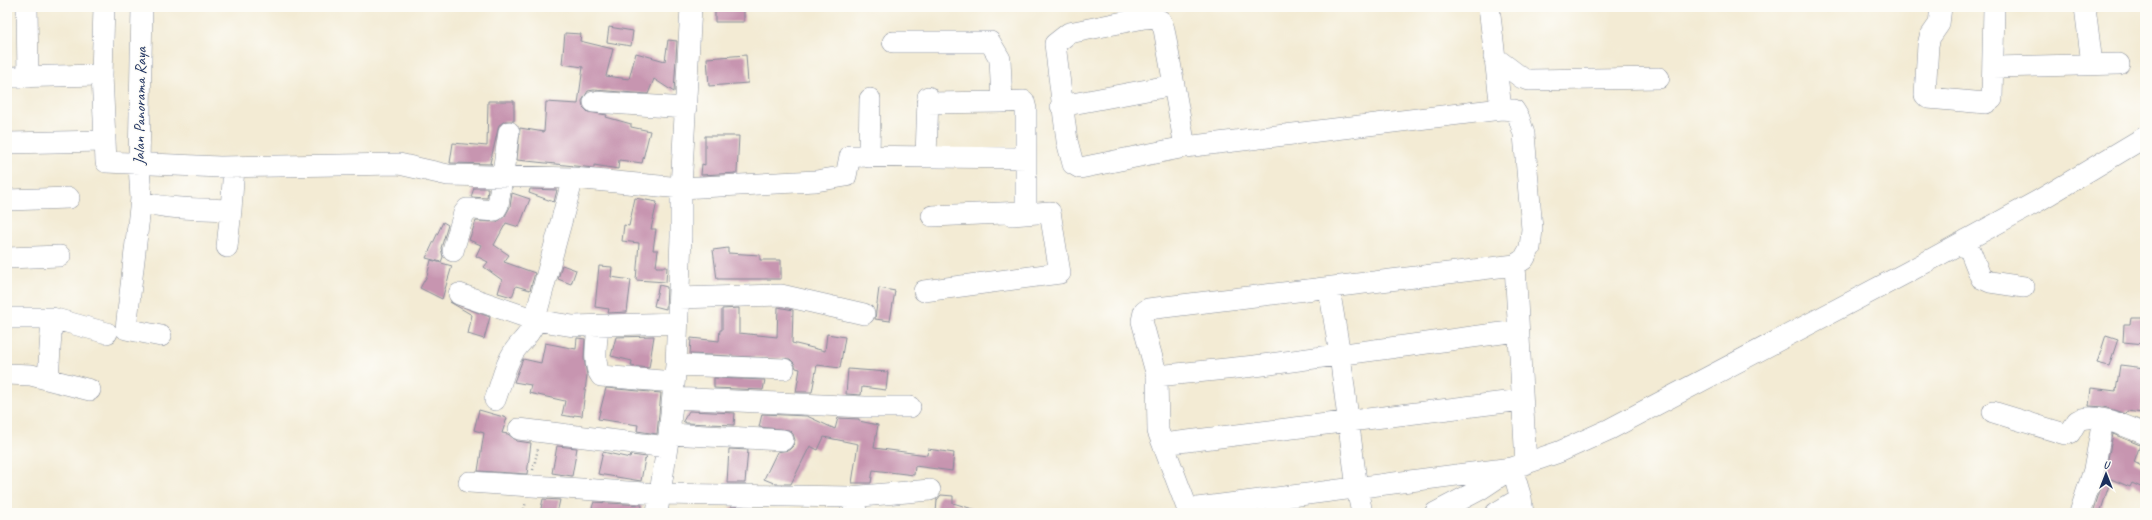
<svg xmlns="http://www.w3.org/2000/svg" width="2152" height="520" viewBox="0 0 2152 520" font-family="Caveat,sans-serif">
<rect width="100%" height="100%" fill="#fdfcf7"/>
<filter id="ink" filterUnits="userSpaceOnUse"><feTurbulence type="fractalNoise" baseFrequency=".025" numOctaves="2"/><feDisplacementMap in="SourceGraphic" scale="8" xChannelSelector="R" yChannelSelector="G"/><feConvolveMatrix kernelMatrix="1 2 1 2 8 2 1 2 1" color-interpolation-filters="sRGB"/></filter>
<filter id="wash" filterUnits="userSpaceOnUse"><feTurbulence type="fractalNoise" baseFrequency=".012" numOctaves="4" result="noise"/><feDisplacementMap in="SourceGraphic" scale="16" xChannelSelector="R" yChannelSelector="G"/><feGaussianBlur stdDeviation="0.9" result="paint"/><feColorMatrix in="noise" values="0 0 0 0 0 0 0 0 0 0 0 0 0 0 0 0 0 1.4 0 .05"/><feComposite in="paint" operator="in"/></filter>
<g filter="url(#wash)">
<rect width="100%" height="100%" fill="#f3ebd4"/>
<g id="blocks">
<path fill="#c795b0" d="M 744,7 L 744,22 L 715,22 L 715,8 Z
M 609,27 L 633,31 L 631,46 L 607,42 Z
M 565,33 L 581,34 L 580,41 L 613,49 L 606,76 L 629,79 L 636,53 L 665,61 L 668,40 L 677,41 L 674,92 L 654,79 L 648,94 L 594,90 L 588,91 L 582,101 L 583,107 L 588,112 L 607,115 L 606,117 L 631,124 L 631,127 L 650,131 L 642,163 L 619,160 L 618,169 L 594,165 L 594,168 L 517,160 L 520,128 L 544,132 L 546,102 L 578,104 L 583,67 L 562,64 Z
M 746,55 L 748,83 L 709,86 L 707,58 Z
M 488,101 L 514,101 L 514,121 L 505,121 L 499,125 L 490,163 L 492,164 L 450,163 L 453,143 L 487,146 Z
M 705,136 L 739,136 L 737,173 L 701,175 L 702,164 L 705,165 Z
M 474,188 L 488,188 L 487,198 L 471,197 Z
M 530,189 L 557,190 L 554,202 L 529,193 Z
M 512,193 L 530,199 L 519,227 L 506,223 L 494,245 L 509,255 L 504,262 L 535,273 L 530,290 L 516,286 L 512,297 L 498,293 L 502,280 L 484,267 L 488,262 L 476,256 L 481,245 L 469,240 L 476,221 L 497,222 L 505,216 L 510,207 Z
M 635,198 L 657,202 L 651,229 L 656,229 L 653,250 L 658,250 L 656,267 L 667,267 L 666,282 L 636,280 L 639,243 L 622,241 L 624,225 L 629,226 Z
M 443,222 L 448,225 L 441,248 L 443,257 L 441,262 L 426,258 Z
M 728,248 L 728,253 L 760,255 L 760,260 L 781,260 L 781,279 L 717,279 L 713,250 Z
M 431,260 L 452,266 L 442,299 L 420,288 L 427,276 Z
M 562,265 L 576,270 L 571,284 L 558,279 Z
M 599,266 L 612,267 L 611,277 L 631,280 L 627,312 L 608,313 L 609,309 L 595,307 Z
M 659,285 L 667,287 L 666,309 L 654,306 Z
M 879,288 L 895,291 L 890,321 L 875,319 Z
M 450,302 L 490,317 L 484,339 L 468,334 L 472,315 Z
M 778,307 L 793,310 L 792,343 L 825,351 L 827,334 L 845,337 L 840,368 L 817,365 L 812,392 L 796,392 L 800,369 L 796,368 L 794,363 L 790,359 L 690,354 L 691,338 L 719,341 L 720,330 L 722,330 L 722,309 L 739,308 L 739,333 L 777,337 Z
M 2131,318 L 2145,318 L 2145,344 L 2123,342 L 2124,324 L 2130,324 Z
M 2106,335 L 2118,339 L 2109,366 L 2097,363 Z
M 654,336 L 649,368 L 631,366 L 632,361 L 611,356 L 616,337 Z
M 577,338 L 585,339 L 584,359 L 587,375 L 582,416 L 574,415 L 573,417 L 562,415 L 565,401 L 529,393 L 531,385 L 514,382 L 523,359 L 541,363 L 545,343 L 576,349 Z
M 2120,365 L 2145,368 L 2145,393 L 2142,413 L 2127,411 L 2126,414 L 2104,407 L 2089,406 L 2091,388 L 2116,391 Z
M 848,369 L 888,372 L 886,390 L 862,387 L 861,395 L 846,394 Z
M 714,378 L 765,380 L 763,390 L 714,388 Z
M 606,388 L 661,393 L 657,434 L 637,431 L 638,425 L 598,419 Z
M 479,410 L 507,418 L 502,433 L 508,434 L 517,441 L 531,443 L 527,474 L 478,471 L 484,433 L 474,430 Z
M 689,411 L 735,413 L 734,425 L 686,423 L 683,421 Z
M 762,414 L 807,416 L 835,429 L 838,418 L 859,419 L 859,421 L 878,425 L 874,448 L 927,455 L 928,449 L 954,453 L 952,471 L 915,466 L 914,475 L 873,470 L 871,483 L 852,483 L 858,444 L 824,437 L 818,450 L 810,446 L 791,484 L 776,484 L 764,479 L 777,452 L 789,450 L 793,446 L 795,440 L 793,434 L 789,430 L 759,427 Z
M 2113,434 L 2140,445 L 2134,462 L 2145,468 L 2145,489 L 2132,483 L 2130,487 L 2111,479 L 2100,513 L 2093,513 L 2105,474 Z
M 557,446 L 577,448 L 572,476 L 552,473 Z
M 729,449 L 748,450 L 745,483 L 727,483 Z
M 603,452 L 630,458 L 631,455 L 647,457 L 645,459 L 641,481 L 598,474 Z
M 941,495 L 953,496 L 953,503 L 976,510 L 976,513 L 936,513 L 937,500 Z
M 543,499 L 560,500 L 557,513 L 540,513 Z
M 594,502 L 642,505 L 641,513 L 590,513 Z
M 731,507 L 744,507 L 743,513 L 730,513 Z"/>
</g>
</g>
<g filter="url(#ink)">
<use href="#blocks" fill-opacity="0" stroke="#878d99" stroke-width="1"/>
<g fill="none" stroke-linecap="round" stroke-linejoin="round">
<defs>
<path id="minor" d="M 27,7 L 28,77
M 104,7 L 102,75 L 106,162 L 220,167 L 399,164 L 448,175 L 573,178 L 681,188 L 816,181 L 846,176 L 850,156 L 1026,158
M 142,7 L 139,164 L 141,199 C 152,210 213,209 231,210 L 234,167
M 1489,7 L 1501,109 L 1514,110 L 1519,118 L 1524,134 L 1532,229 L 1530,248 L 1524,259 L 1515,265 L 1526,464
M 1941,7 L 1939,24 L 1930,37 L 1928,45 L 1925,95 L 1928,98 L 1986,103 L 1992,99 L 1994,7
M 2085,7 L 2092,64
M 893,42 L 990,42 L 1000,59 L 1002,102 L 1024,101 L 1026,109 L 1026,212 L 932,216
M 1494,57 L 1522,78 L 1529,80 L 1659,78
M 1993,67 L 2119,64
M 7,77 L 102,75
M 594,102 L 686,108
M 927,103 L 1002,102
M 1061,106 L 1174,85
M 7,143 L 104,141
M 1185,147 L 1164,29 L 1161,21 L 1154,17 L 1144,18 L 1069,33 L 1055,44 L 1067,141 L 1073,164 L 1080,168 L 1185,147 L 1501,109
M 869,157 L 870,99
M 926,157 L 928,97
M 141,199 L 126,329 L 161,336
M 7,200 L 69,198
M 1966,240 L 1981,278 L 1990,282 L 2024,287
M 227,247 L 231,210
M 453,251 L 464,213 L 467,209 C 477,208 485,212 495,210 L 498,205 L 509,132
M 7,258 L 60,256
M 1329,288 L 1340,355 L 1357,489 L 1362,513
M 924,291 L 1060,273 L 1050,212 L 1012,215
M 459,294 L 535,320 L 573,326 L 678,323
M 679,298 L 781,295 L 864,314
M 7,318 L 52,318 L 107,333
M 598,327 C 597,341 592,364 601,376 L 674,382
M 676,365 L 784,369
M 7,374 L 31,375 L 90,390
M 1157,376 L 1255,366 L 1517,331
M 48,379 L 52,318
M 673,398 L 865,407 L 910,407
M 495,400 C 501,385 504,367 513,353 C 519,343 528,337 533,326 L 573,178
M 1993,412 L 2065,434 L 2070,433 L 2077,421 C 2094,411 2128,427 2145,434
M 519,429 L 667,447
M 669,434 L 783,440
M 1163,444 L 1522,400
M 469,482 L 660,494 L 850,497 L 857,513
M 850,497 L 930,490
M 1189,509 L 1512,468 L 1559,452 L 1610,429 L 1908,272 L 2038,201 L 2145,137
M 657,513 L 669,434 L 676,365 L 681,237 L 681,188 L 691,7
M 1189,513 L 1158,431 L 1157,376 L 1142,321 L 1144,312 L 1148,309 L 1515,265
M 1435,513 L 1479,490 L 1512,468 L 1521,498
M 1496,513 L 1521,498 L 1523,513
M 2080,513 L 2094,470 L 2103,420"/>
</defs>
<use href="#minor" stroke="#878d99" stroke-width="22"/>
<path stroke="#878d99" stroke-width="2.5" stroke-dasharray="1 3" stroke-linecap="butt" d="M 533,470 L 538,449
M 523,513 L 526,502"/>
<use href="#minor" stroke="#fff" stroke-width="21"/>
</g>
</g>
<g text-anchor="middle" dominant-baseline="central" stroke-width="3" stroke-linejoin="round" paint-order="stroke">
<g font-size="16" fill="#1b2f5e" stroke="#fdfcf7">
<text transform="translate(140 106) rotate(-89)">Jalan Panorama Raya</text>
</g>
</g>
<rect width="2152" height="520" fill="none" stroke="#fdfcf7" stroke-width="24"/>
<g transform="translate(2106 474)" stroke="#fdfcf7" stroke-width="3" paint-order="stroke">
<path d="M0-3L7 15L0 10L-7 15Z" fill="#1b2f5e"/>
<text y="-6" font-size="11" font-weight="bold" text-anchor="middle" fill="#1b2f5e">U</text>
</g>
</svg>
